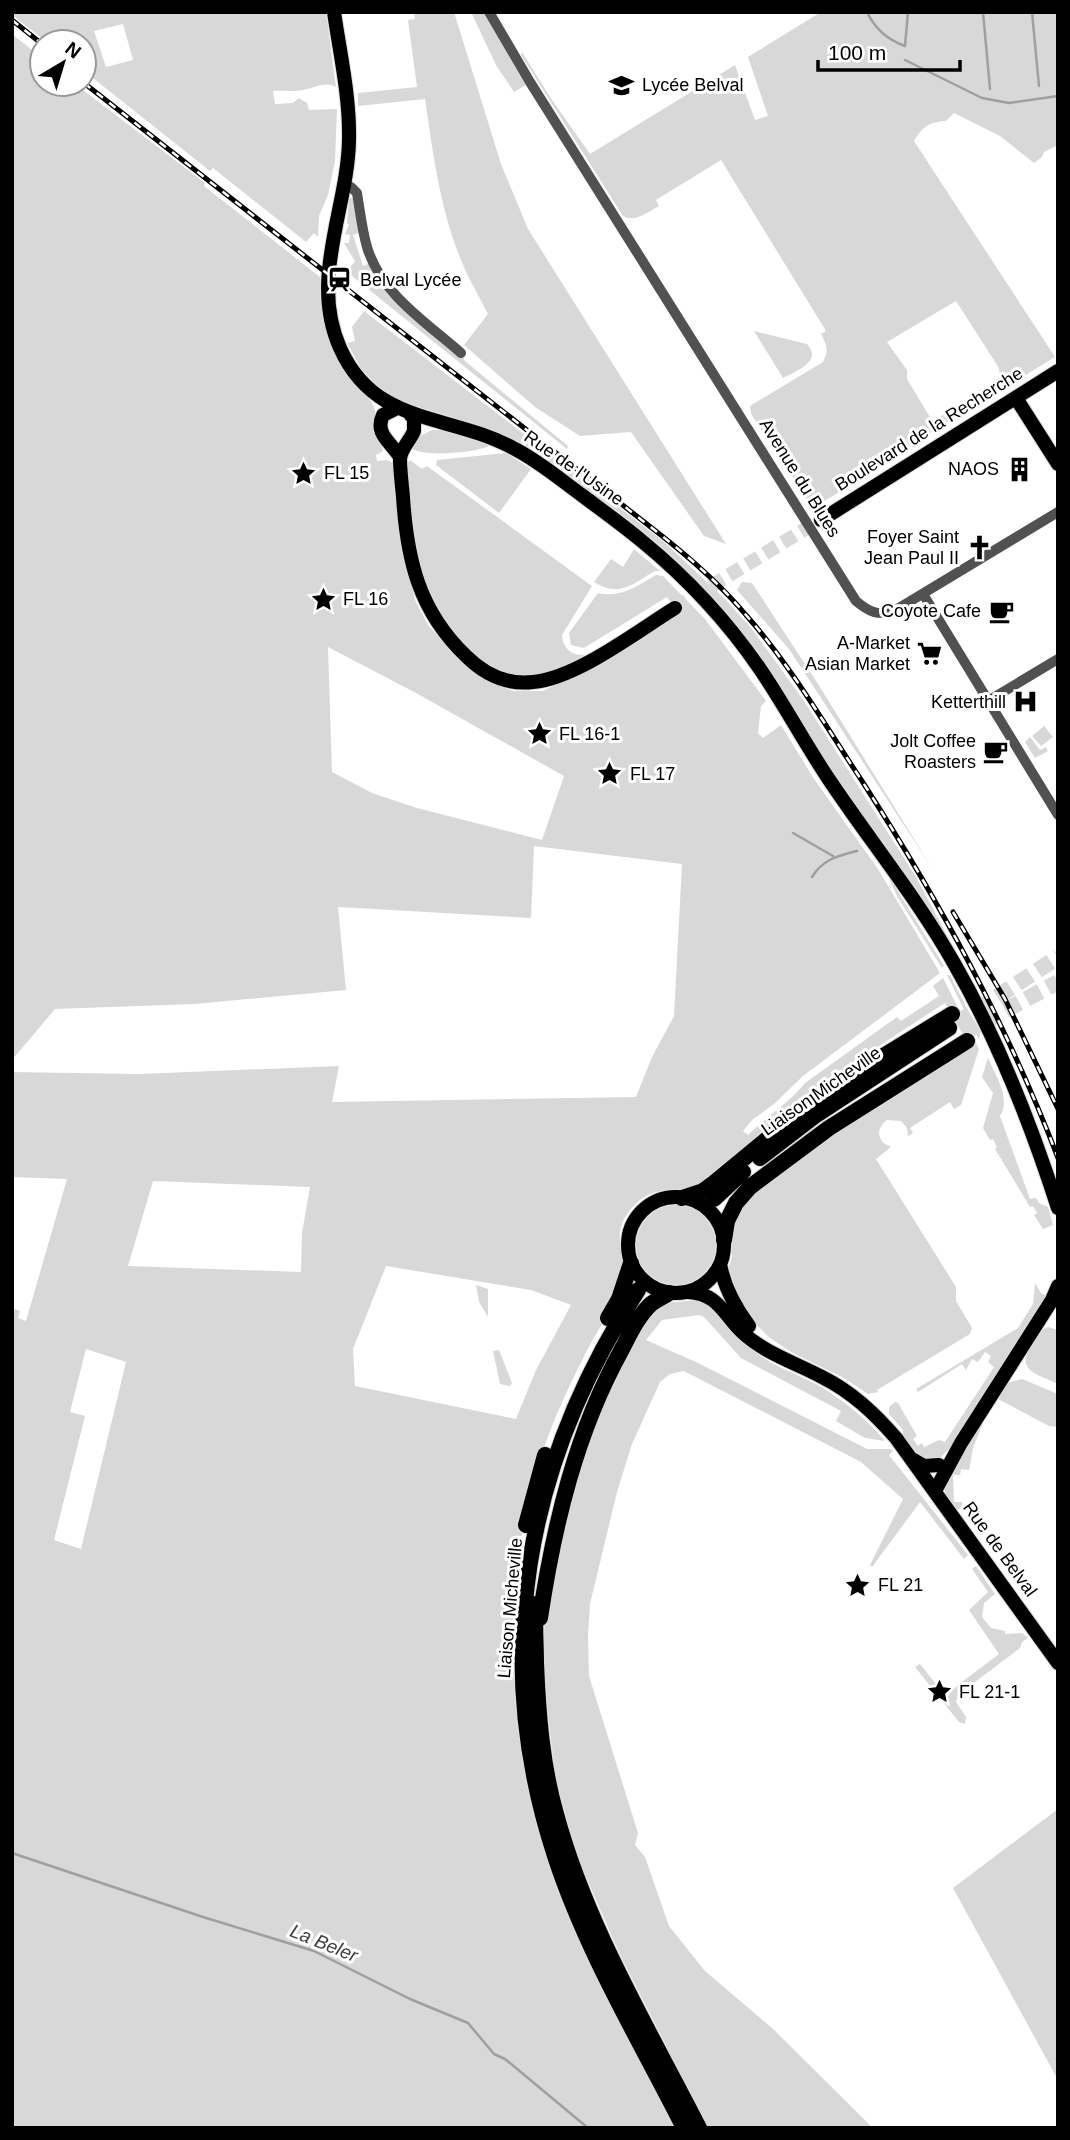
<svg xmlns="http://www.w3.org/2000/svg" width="1070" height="2140" viewBox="0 0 1070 2140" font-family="Arial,sans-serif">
<rect width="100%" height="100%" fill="#fff"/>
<path fill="#d8d8d8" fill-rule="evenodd" d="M 12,12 L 326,12 L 336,87 C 325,81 315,88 303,90 C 293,92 282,90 273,91 L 275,104 L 293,103 L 299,98 L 307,103 L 309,110 L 337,109 L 335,161 L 328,195 L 319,216 L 318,237 L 314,233 L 306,242 L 213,168 L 210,171 L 84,71 L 84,42 L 47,42 L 12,15 ZM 123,24 L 133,60 L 106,67 L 94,31 Z
M 414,12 L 454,12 L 501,164 L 528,229 L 726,544 L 704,536 L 631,432 L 580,436 L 535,407 L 464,345 L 488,314 C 479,296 468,278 461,260 C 440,209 433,153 425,99 L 358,106 L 358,93 L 417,87 L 408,20 L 415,19 Z
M 471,12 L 483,12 L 526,85 L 514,92 L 496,65 Z
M 821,12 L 1058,12 L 1058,145 L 1044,152 L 1042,157 L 1034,163 L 1000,136 L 954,113 L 946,121 C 929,122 923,126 914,141 L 1055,357 L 1024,376 L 1012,373 L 1000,385 L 997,393 L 864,473 L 849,486 L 813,508 L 755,420 L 751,413 L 750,406 L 823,362 C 829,351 827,345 821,334 L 826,331 L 721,160 L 656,200 L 659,206 C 648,212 635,223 623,216 L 521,55 L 522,52 L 550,97 L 590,154 L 735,65 L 755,120 L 768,116 L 748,57 ZM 956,301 L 999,368 L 1000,377 L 937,419 L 931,419 L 907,379 L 907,370 L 887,342 Z
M 12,34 L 42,58 L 42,84 L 75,84 L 205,183 L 204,186 L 320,277 C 319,311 328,347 349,375 C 357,385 367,393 373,405 C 378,413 373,422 375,431 C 376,438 382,444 383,451 L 376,455 L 377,461 L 387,460 L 393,463 L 402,546 L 415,600 L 428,625 L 461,662 L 485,680 L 513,691 L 543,691 L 592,665 L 675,608 L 667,597 L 584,648 L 571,645 L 569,633 L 598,593 C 622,598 637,586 656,575 L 663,576 L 705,619 L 766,701 L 761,706 L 758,733 L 763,738 L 781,725 L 814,779 L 878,869 L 940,973 L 803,1076 L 774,1104 L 752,1120 L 743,1131 L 748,1135 C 766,1117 789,1103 805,1083 L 897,1017 L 901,1021 L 939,996 L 933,986 L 943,978 L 979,1049 L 961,1105 L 954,1109 L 950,1102 L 910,1128 L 913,1133 L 908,1136 L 907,1128 L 901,1121 L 887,1120 C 875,1129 877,1142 891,1147 L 876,1159 L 956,1287 L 956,1301 L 972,1328 L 970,1334 L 877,1390 L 878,1392 L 868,1394 L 844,1378 L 791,1352 L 770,1338 L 750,1319 L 741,1306 L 728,1270 L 732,1257 L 731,1231 L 738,1207 L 779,1168 L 970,1047 L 945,1003 L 819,1085 L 769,1122 L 770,1126 L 762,1134 C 748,1147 722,1177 707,1184 C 679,1196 654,1180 630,1210 C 614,1231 621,1242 623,1264 C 624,1273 619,1289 616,1298 C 610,1313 599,1328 591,1343 C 571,1381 552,1421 539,1463 C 496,1601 508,1770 563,1903 C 595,1981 637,2054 675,2128 L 12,2128 L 12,1308 L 20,1311 L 18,1318 L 26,1321 L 67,1179 L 12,1177 L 12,1072 L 139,1074 L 339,1066 L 332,1102 L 636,1097 L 652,1057 L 674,1016 L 682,864 L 534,846 L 531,918 L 338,907 L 346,990 L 195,1004 L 55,1009 L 12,1060 ZM 328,647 L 416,693 L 564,776 L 542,840 L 417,808 L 372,793 L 332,772 ZM 153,1181 L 310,1187 L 302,1233 L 301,1272 L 128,1266 ZM 386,1266 L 531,1290 L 571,1305 L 536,1370 L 516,1419 L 355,1386 L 353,1349 ZM 86,1349 L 126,1362 L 81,1549 L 54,1540 L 85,1416 L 70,1412 Z
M 349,198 L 354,198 L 361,232 L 353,235 L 363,266 L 373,262 L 380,276 L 461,353 L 465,361 L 568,446 L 567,449 L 347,272 L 355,261 L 344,243 L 349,243 L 350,235 L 345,234 L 349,224 L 347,224 Z
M 364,311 L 663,541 L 724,598 L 752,629 L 804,701 L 916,877 L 963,965 C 947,939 932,913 915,888 C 891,853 863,821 840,785 C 803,729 772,669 729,617 C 674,549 598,494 525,448 L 526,445 L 522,443 L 520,445 L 472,423 L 401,402 L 378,386 L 362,370 L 347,343 L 355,341 L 352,327 Z
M 754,331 L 807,344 C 823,361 796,371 783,378 Z
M 432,430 L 452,430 L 489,446 C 474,453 420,458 410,447 L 420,436 Z
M 506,453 L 531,469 L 499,513 L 436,465 L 437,460 Z
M 410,460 L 422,469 L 427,466 L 592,586 L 562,635 C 563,649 572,656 585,655 C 566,667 532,681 509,674 C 467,661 431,613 420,571 C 412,536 410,500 407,464 Z
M 634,549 L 660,571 L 655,571 C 632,584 620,598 594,582 L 611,559 L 623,567 Z
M 742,582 L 752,583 L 820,687 L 932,868 L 789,649 L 737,590 Z
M 779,708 L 882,859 L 899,893 L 944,966 L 942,968 L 897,896 L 883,866 L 815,773 L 777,709 Z
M 1044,726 L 1053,737 L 1041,746 L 1032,736 Z
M 1030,737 L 1040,750 L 1046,747 L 1048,751 L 1035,758 L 1025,742 Z
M 947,975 L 950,975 L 980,1034 L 979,1040 Z
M 988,1058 C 996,1076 1011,1099 1000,1116 L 1030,1199 L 1036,1198 L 1039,1203 L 1048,1207 L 1053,1225 L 1043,1229 L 1034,1215 L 1037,1213 L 1033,1206 L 1030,1207 L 995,1149 L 997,1147 L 993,1139 L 990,1140 L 983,1128 L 993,1093 L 982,1077 Z
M636 1245a40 40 0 1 1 80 0a40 40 0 1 1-80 0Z
M 1035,1283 L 1041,1293 L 1048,1297 L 954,1444 L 936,1462 L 921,1460 L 903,1439 L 903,1430 L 889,1414 L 889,1407 L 895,1402 L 898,1403 L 917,1436 L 913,1439 L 918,1446 L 922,1443 L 924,1447 L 939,1440 L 945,1442 L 994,1367 L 988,1362 L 991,1356 L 985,1352 L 978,1362 L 972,1359 L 966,1370 L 962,1364 L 918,1392 L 916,1389 L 1018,1328 L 1033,1304 Z
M 476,1285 L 488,1289 L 488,1317 L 479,1302 Z
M 701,1300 C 722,1308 734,1334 751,1349 C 773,1367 799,1374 823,1388 C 847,1403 867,1420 885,1441 L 865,1438 L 836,1421 L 841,1411 L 741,1358 L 704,1317 L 699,1315 L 662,1320 L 646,1340 L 696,1362 L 867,1449 L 891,1449 L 893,1451 L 889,1455 L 968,1555 L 964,1559 L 920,1502 L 872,1567 L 870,1565 L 903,1499 L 861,1462 L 684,1371 L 670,1374 L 660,1382 L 632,1444 L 617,1492 L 590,1604 L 588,1635 L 589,1676 L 638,1833 L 635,1845 L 645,1857 L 669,1926 L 705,1971 L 772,2028 L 873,2128 L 708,2128 L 620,1955 L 577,1856 L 556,1780 L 546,1701 L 543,1651 L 545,1617 L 577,1463 L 631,1339 L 661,1303 Z
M 1048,1327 L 1058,1330 L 1058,1384 C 1035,1373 1015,1371 1032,1343 C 1037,1335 1040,1330 1048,1327 Z
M 499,1350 L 512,1383 L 510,1386 L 500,1384 L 493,1351 Z
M 1022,1379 L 1058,1394 L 1058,1427 L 1049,1426 L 996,1398 L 1007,1383 Z
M 980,1421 L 983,1423 L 973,1448 L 969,1470 L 961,1469 L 960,1475 L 953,1475 L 954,1502 L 962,1502 L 962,1506 L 958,1510 L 954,1509 C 950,1503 945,1497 945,1490 C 945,1472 971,1438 980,1421 Z
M 976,1566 L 995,1594 L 984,1603 L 982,1617 L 991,1628 L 1005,1631 L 1005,1634 L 1022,1633 L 1028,1638 L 1022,1642 L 1020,1648 L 958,1695 L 956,1702 L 966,1717 L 965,1724 L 959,1722 L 915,1667 L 920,1664 L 947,1698 L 954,1688 L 999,1654 L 969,1610 L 988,1592 L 972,1569 Z
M 1058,1809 L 1058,2080 L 953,1888 Z"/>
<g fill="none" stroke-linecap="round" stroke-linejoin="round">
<path stroke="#9f9f9f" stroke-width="2.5" d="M 867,12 C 875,29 888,40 905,46 L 908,12
M 983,12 L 990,89
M 1032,12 L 1039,86
M 905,60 L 982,98 L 1009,103 L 1058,96
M 793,833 L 833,856
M 812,877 C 823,859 838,856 857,851
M 12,1853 L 203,1917 L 314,1951 L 410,1999 L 468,2023 L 494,2054 L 505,2059 L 588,2128"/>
<path stroke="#d9d9d9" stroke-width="14" stroke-dasharray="14 7" stroke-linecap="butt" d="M 675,608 L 820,520"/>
<path stroke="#d9d9d9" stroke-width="16" stroke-dasharray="16 8" stroke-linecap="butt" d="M 957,1023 L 1058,957
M 963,1033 L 1058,982
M 638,1290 L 672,1243 L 714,1199"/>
<defs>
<path id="major" d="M 334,12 C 340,54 350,97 349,140 C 348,208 309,279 340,348 C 375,427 450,413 515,449 C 540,462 561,480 583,496 C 603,511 624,526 643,542 C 688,579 727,621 760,669 C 784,704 804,742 828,778 C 870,841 918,899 955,965 C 999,1042 1031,1124 1058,1208
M 1016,398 L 1058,464
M 397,408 L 383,415 C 374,434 391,442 400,457
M 410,414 L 414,419 L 414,431 C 410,441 401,448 400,459 C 400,471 402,485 403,497 C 407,560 419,611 466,656 C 484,674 507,685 533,682 C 577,678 636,632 675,608
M 821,520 L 1058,371
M628 1245a48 48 0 1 1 96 0a48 48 0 1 1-96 0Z
M 720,1264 C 724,1287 735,1307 749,1326
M 688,1292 C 719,1294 723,1314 742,1332 C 764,1353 796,1363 822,1377 C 852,1392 874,1413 896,1438 L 1058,1663
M 912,1459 L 924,1466 L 939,1465
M 935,1491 L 961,1443 L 1052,1300 L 1058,1286"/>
<path id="highway" d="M 760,1158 L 816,1115 L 949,1028
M 682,1198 L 703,1191 L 714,1183 L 806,1107 L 885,1055 L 952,1014
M 714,1199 L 743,1172
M 724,1240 L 727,1221 L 736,1203 L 750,1187 L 829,1128 L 967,1041
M 638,1290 C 525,1464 490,1657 555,1856 C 586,1951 639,2039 684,2128
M 608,1318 L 619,1299 L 631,1263
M 526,1525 L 545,1455
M 536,1604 C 534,1623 536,1643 536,1662 C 538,1714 542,1765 556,1814 C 586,1925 647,2026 699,2128
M 540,1618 C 554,1525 576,1432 622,1349 C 630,1334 638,1316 651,1304 C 656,1300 663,1297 669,1293"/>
</defs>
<use href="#major" stroke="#dbdbdb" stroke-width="16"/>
<use href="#highway" stroke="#dbdbdb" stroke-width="18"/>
<path stroke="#515151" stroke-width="10" d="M 489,12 L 530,82 L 856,601 C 869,612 878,616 894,611 L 1058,512
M 343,185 L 351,187 L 357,193 C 360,211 362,230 367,247 C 381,294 426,322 461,353
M 923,594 L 1058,815
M 988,701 L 1058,659"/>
<use href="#major" stroke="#000" stroke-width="14"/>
<use href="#highway" stroke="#000" stroke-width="16"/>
<defs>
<path id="rail" d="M 12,20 L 42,44
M 84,83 L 657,532 C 689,557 720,584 746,615 C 791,666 825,725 862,781 C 939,901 1007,1024 1058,1158
M 953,912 L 1005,999 L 1058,1109"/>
</defs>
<use href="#rail" stroke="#000" stroke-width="5"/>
<use href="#rail" stroke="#fff" stroke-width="2.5" stroke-dasharray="8" stroke-linecap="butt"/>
</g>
<defs>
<symbol id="school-bare" viewBox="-9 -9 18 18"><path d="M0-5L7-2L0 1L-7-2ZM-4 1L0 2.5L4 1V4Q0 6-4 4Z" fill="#000" stroke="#fff" stroke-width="2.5" paint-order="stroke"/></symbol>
<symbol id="station-bare" viewBox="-9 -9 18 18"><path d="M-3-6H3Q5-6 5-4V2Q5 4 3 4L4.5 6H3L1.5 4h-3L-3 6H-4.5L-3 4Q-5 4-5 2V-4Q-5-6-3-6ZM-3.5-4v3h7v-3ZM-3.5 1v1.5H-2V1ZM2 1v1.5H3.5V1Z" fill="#000" stroke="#fff" stroke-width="2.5" paint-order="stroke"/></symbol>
<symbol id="building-bare" viewBox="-9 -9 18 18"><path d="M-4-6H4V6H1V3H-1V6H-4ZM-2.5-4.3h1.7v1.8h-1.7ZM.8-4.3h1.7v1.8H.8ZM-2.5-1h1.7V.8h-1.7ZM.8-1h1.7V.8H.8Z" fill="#000" stroke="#fff" stroke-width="2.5" paint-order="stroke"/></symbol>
<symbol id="sight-bare" viewBox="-9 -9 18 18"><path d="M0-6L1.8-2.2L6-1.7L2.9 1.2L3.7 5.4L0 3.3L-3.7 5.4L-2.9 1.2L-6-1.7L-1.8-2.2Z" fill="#000" stroke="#fff" stroke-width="2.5" paint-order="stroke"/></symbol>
<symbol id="church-bare" viewBox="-9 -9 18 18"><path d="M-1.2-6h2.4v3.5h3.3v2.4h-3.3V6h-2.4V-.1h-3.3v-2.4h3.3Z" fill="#000" stroke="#fff" stroke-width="2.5" paint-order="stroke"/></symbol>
<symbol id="cafe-bare" viewBox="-9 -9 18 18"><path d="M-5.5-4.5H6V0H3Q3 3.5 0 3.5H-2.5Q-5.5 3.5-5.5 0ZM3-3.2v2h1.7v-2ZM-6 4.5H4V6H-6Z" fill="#000" stroke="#fff" stroke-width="2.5" paint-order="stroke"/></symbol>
<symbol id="supermarket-bare" viewBox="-9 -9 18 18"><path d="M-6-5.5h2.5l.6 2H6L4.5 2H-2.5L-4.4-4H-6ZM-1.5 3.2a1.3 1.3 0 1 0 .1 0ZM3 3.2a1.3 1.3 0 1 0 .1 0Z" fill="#000" stroke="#fff" stroke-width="2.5" paint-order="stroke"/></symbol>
<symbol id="hospital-bare" viewBox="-9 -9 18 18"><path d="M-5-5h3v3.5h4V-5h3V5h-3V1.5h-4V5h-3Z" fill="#000" stroke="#fff" stroke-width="2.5" paint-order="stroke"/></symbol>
</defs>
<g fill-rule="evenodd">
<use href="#school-bare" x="604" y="68" width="35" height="35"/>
<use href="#station-bare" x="322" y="262" width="35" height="35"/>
<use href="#building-bare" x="1002" y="452" width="35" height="35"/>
<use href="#sight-bare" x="286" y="456" width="35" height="35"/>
<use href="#church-bare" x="962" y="530" width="35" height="35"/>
<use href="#sight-bare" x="306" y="582" width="35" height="35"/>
<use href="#cafe-bare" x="984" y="594" width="35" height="35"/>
<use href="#supermarket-bare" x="912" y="636" width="35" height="35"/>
<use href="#hospital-bare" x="1008" y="684" width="35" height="35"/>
<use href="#sight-bare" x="522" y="716" width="35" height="35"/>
<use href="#cafe-bare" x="978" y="734" width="35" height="35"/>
<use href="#sight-bare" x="592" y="756" width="35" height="35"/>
<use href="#sight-bare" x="840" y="1568" width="35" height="35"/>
<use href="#sight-bare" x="922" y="1674" width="35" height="35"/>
</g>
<g text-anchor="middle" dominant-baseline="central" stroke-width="6" stroke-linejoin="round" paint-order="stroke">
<g font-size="18" fill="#000" stroke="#fff" text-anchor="start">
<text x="642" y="85">Lycée Belval</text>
<text x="360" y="280">Belval Lycée</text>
<text x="999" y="469" text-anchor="end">NAOS</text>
<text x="324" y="473">FL 15</text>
<text x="959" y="537" text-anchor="end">Foyer Saint<tspan x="959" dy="21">Jean Paul II</tspan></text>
<text x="343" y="599">FL 16</text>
<text x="981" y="611" text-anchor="end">Coyote Cafe</text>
<text x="910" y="643" text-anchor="end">A-Market<tspan x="910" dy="21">Asian Market</tspan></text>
<text x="1006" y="702" text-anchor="end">Ketterthill</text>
<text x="559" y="734">FL 16-1</text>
<text x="976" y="741" text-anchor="end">Jolt Coffee<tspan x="976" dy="21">Roasters</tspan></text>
<text x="630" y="774">FL 17</text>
<text x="878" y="1585">FL 21</text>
<text x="959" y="1692">FL 21-1</text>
</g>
<g font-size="18" fill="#000" stroke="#fff">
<text transform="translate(929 429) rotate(-32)">Boulevard de la Recherche</text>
<text transform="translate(574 468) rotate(35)">Rue de l'Usine</text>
<text transform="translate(800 478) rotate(58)">Avenue du Blues</text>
<text transform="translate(821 1091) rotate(-35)">Liaison Micheville</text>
<text transform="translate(1000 1549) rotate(54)">Rue de Belval</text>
<text transform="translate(510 1608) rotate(-85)">Liaison Micheville</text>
</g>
<g font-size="19" font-style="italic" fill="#404040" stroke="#fff">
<text transform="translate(324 1943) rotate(22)">La Beler</text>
</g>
</g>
<rect width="1070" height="2140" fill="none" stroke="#000000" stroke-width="28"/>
<g transform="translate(63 63) rotate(38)"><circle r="33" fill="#ffffff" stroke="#999999" stroke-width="2"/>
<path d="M0-5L12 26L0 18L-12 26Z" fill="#000000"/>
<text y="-10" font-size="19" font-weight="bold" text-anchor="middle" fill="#000000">N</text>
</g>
<path d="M818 60v10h142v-10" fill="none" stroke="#000000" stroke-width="3.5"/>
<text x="828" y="60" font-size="21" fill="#000000" stroke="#ffffff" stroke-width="5" paint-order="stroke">100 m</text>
</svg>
